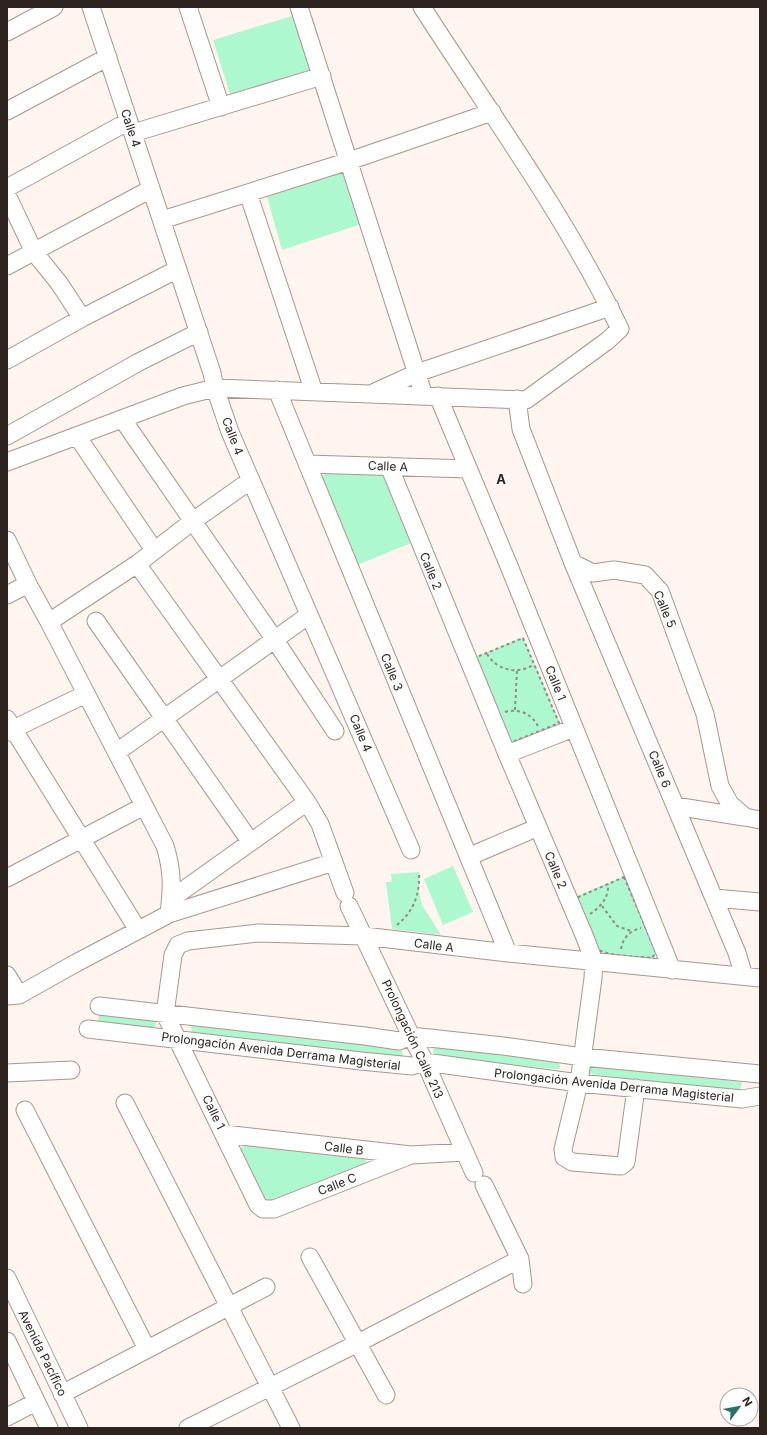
<svg xmlns="http://www.w3.org/2000/svg" width="767" height="1435" viewBox="0 0 767 1435" font-family="Inter,sans-serif">
<rect width="100%" height="100%" fill="#fef4f0"/>
<path fill="#adf8ce" d="M 292,16 L 311,70 L 230,94 L 213,40 Z
M 341,167 L 361,224 L 282,250 L 266,193 Z
M 328,471 L 383,475 L 411,543 L 357,565 L 322,478 L 325,473 Z
M 523,637 L 560,723 L 510,744 L 471,659 Z
M 453,866 L 473,912 L 443,925 L 424,879 Z
M 419,872 L 419,892 L 422,905 L 441,935 L 392,929 L 386,882 L 392,882 L 391,874 Z
M 625,876 L 657,951 L 655,956 L 652,959 L 607,954 L 598,952 L 572,898 Z
M 99,1014 L 151,1020 L 155,1022 L 156,1025 L 153,1029 L 98,1022 Z
M 194,1025 L 401,1048 L 403,1054 L 401,1058 L 192,1033 L 191,1027 Z
M 438,1046 L 556,1061 L 559,1062 L 560,1067 L 559,1069 L 555,1069 L 438,1057 L 434,1056 L 433,1054 L 434,1048 Z
M 592,1064 L 742,1082 L 740,1092 L 591,1074 L 588,1070 L 589,1066 Z
M 247,1142 L 365,1158 L 366,1161 L 363,1166 L 278,1200 L 266,1202 L 239,1151 Z"/>
<g fill="none" stroke-linecap="round" stroke-linejoin="round">
<defs>
<path id="minor" d="M 91,7 L 212,373 L 215,388 L 230,432 L 411,850
M 188,7 L 221,107
M 299,7 L 424,396
M 7,32 L 54,7
M 7,111 L 108,57
M 133,133 L 322,76
M 7,188 L 129,121
M 248,193 L 314,392
M 7,195 L 34,252 L 59,283 L 82,318
M 162,220 L 349,161 L 492,112
M 7,266 L 151,189
M 7,360 L 82,318 L 178,269
M 277,390 L 508,953
M 375,392 L 417,373 L 610,307
M 438,396 L 509,566 L 672,970
M 517,399 L 521,429 L 573,563 L 593,573 L 614,570 L 645,575 L 660,591 L 705,714 L 720,786 L 730,804 L 745,817 L 760,820
M 123,420 L 275,640 L 335,731
M 7,436 L 139,362 L 199,332
M 77,436 L 154,550
M 7,462 L 183,396 L 215,388 L 526,400 L 607,341 L 620,329 C 565,215 490,113 422,7
M 307,464 L 468,469
M 389,466 L 507,754 L 584,935 L 594,961 L 593,978 L 579,1083 L 563,1149 L 564,1157 L 572,1162 L 621,1166 L 626,1162 L 636,1088
M 7,540 L 28,584 L 49,622 L 165,846 C 173,872 172,888 169,914
M 573,563 L 737,953 L 744,976
M 137,564 L 307,802 L 320,824 L 345,893
M 7,595 L 28,584
M 96,621 L 250,841
M 49,622 L 137,564 L 193,521 L 251,480
M 7,719 L 138,930
M 7,732 L 86,694
M 117,752 L 309,615
M 507,754 L 574,728
M 675,806 L 744,817
M 475,854 L 529,831
M 7,878 L 144,806
M 714,898 L 760,902
M 171,899 L 307,802
M 349,906 L 411,1036 L 425,1062 L 474,1173
M 7,975 L 19,995
M 7,996 L 19,995 L 76,963 L 169,914 L 334,862
M 99,1006 L 365,1036 L 399,1041 L 411,1036 L 503,1046 L 583,1057 L 760,1074
M 88,1029 L 361,1061 L 412,1066 L 425,1062 L 579,1083 L 742,1099 L 760,1096
M 7,1073 L 71,1070
M 125,1103 L 291,1428
M 25,1110 L 147,1349
M 224,1134 L 411,1155 L 465,1152
M 411,1155 L 274,1209 L 263,1209 L 258,1205 L 165,1014 L 173,955 L 178,945 L 188,941 L 258,933 L 364,936 L 508,953 L 760,978
M 484,1185 L 520,1259 L 523,1284
M 310,1257 L 386,1395
M 7,1278 L 79,1428
M 7,1341 L 49,1428
M 62,1394 L 266,1287
M 7,1417 L 36,1402
M 188,1428 L 358,1343 L 520,1259"/>
</defs>
<use href="#minor" stroke="#ad958d" stroke-width="19"/>
<path stroke="#948a87" stroke-width="2" stroke-dasharray="3 3" stroke-linecap="butt" d="M 523,638 L 559,723 L 510,743 L 508,743 L 472,659 Z
M 487,654 C 497,670 517,675 533,665
M 515,710 L 517,670
M 505,712 C 520,708 532,714 539,728
M 624,877 L 655,950 L 654,955 L 652,958 C 635,956 606,957 594,947 L 574,899 Z
M 602,906 L 617,926 L 631,931
M 590,914 C 601,907 609,897 608,884
M 397,925 C 414,911 420,894 419,872
M 621,949 C 623,938 629,931 641,928"/>
<use href="#minor" stroke="#fff" stroke-width="17"/>
</g>
<g text-anchor="middle" dominant-baseline="central" stroke-width="3" stroke-linejoin="round" paint-order="stroke">
<g font-size="12" fill="#2d2421" stroke="#fff">
<text transform="translate(131 128) rotate(72)">Calle 4</text>
<text transform="translate(233 436) rotate(69)">Calle 4</text>
<text transform="translate(388 466) rotate(2)">Calle A</text>
<text transform="translate(431 571) rotate(68)">Calle 2</text>
<text transform="translate(665 609) rotate(67)">Calle 5</text>
<text transform="translate(392 672) rotate(68)">Calle 3</text>
<text transform="translate(556 683) rotate(68)">Calle 1</text>
<text transform="translate(361 733) rotate(67)">Calle 4</text>
<text transform="translate(660 769) rotate(67)">Calle 6</text>
<text transform="translate(556 870) rotate(67)">Calle 2</text>
<text transform="translate(434 945) rotate(7)">Calle A</text>
<text transform="translate(413 1039) rotate(65)">Prolongación Calle 213</text>
<text transform="translate(281 1051) rotate(7)">Prolongación Avenida Derrama Magisterial</text>
<text transform="translate(614 1085) rotate(6)">Prolongación Avenida Derrama Magisterial</text>
<text transform="translate(214 1112) rotate(64)">Calle 1</text>
<text transform="translate(344 1148) rotate(7)">Calle B</text>
<text transform="translate(337 1184) rotate(-21)">Calle C</text>
<text transform="translate(43 1353) rotate(64)">Avenida Pacífico</text>
</g>
<g font-size="13" font-weight="bold" fill="#2d2421" stroke="#fff">
<text x="501" y="479">A</text>
</g>
</g>
<rect width="767" height="1435" fill="none" stroke="#2d2421" stroke-width="16"/>
<g transform="translate(739 1407) rotate(58)"><circle r="19" fill="#ffffff" stroke="#aba7a6"/>
<path d="M0-3L7 15L0 10L-7 15Z" fill="#2a7168"/>
<text y="-6" font-size="11" font-weight="bold" text-anchor="middle" fill="#2d2421">N</text>
</g>
</svg>
